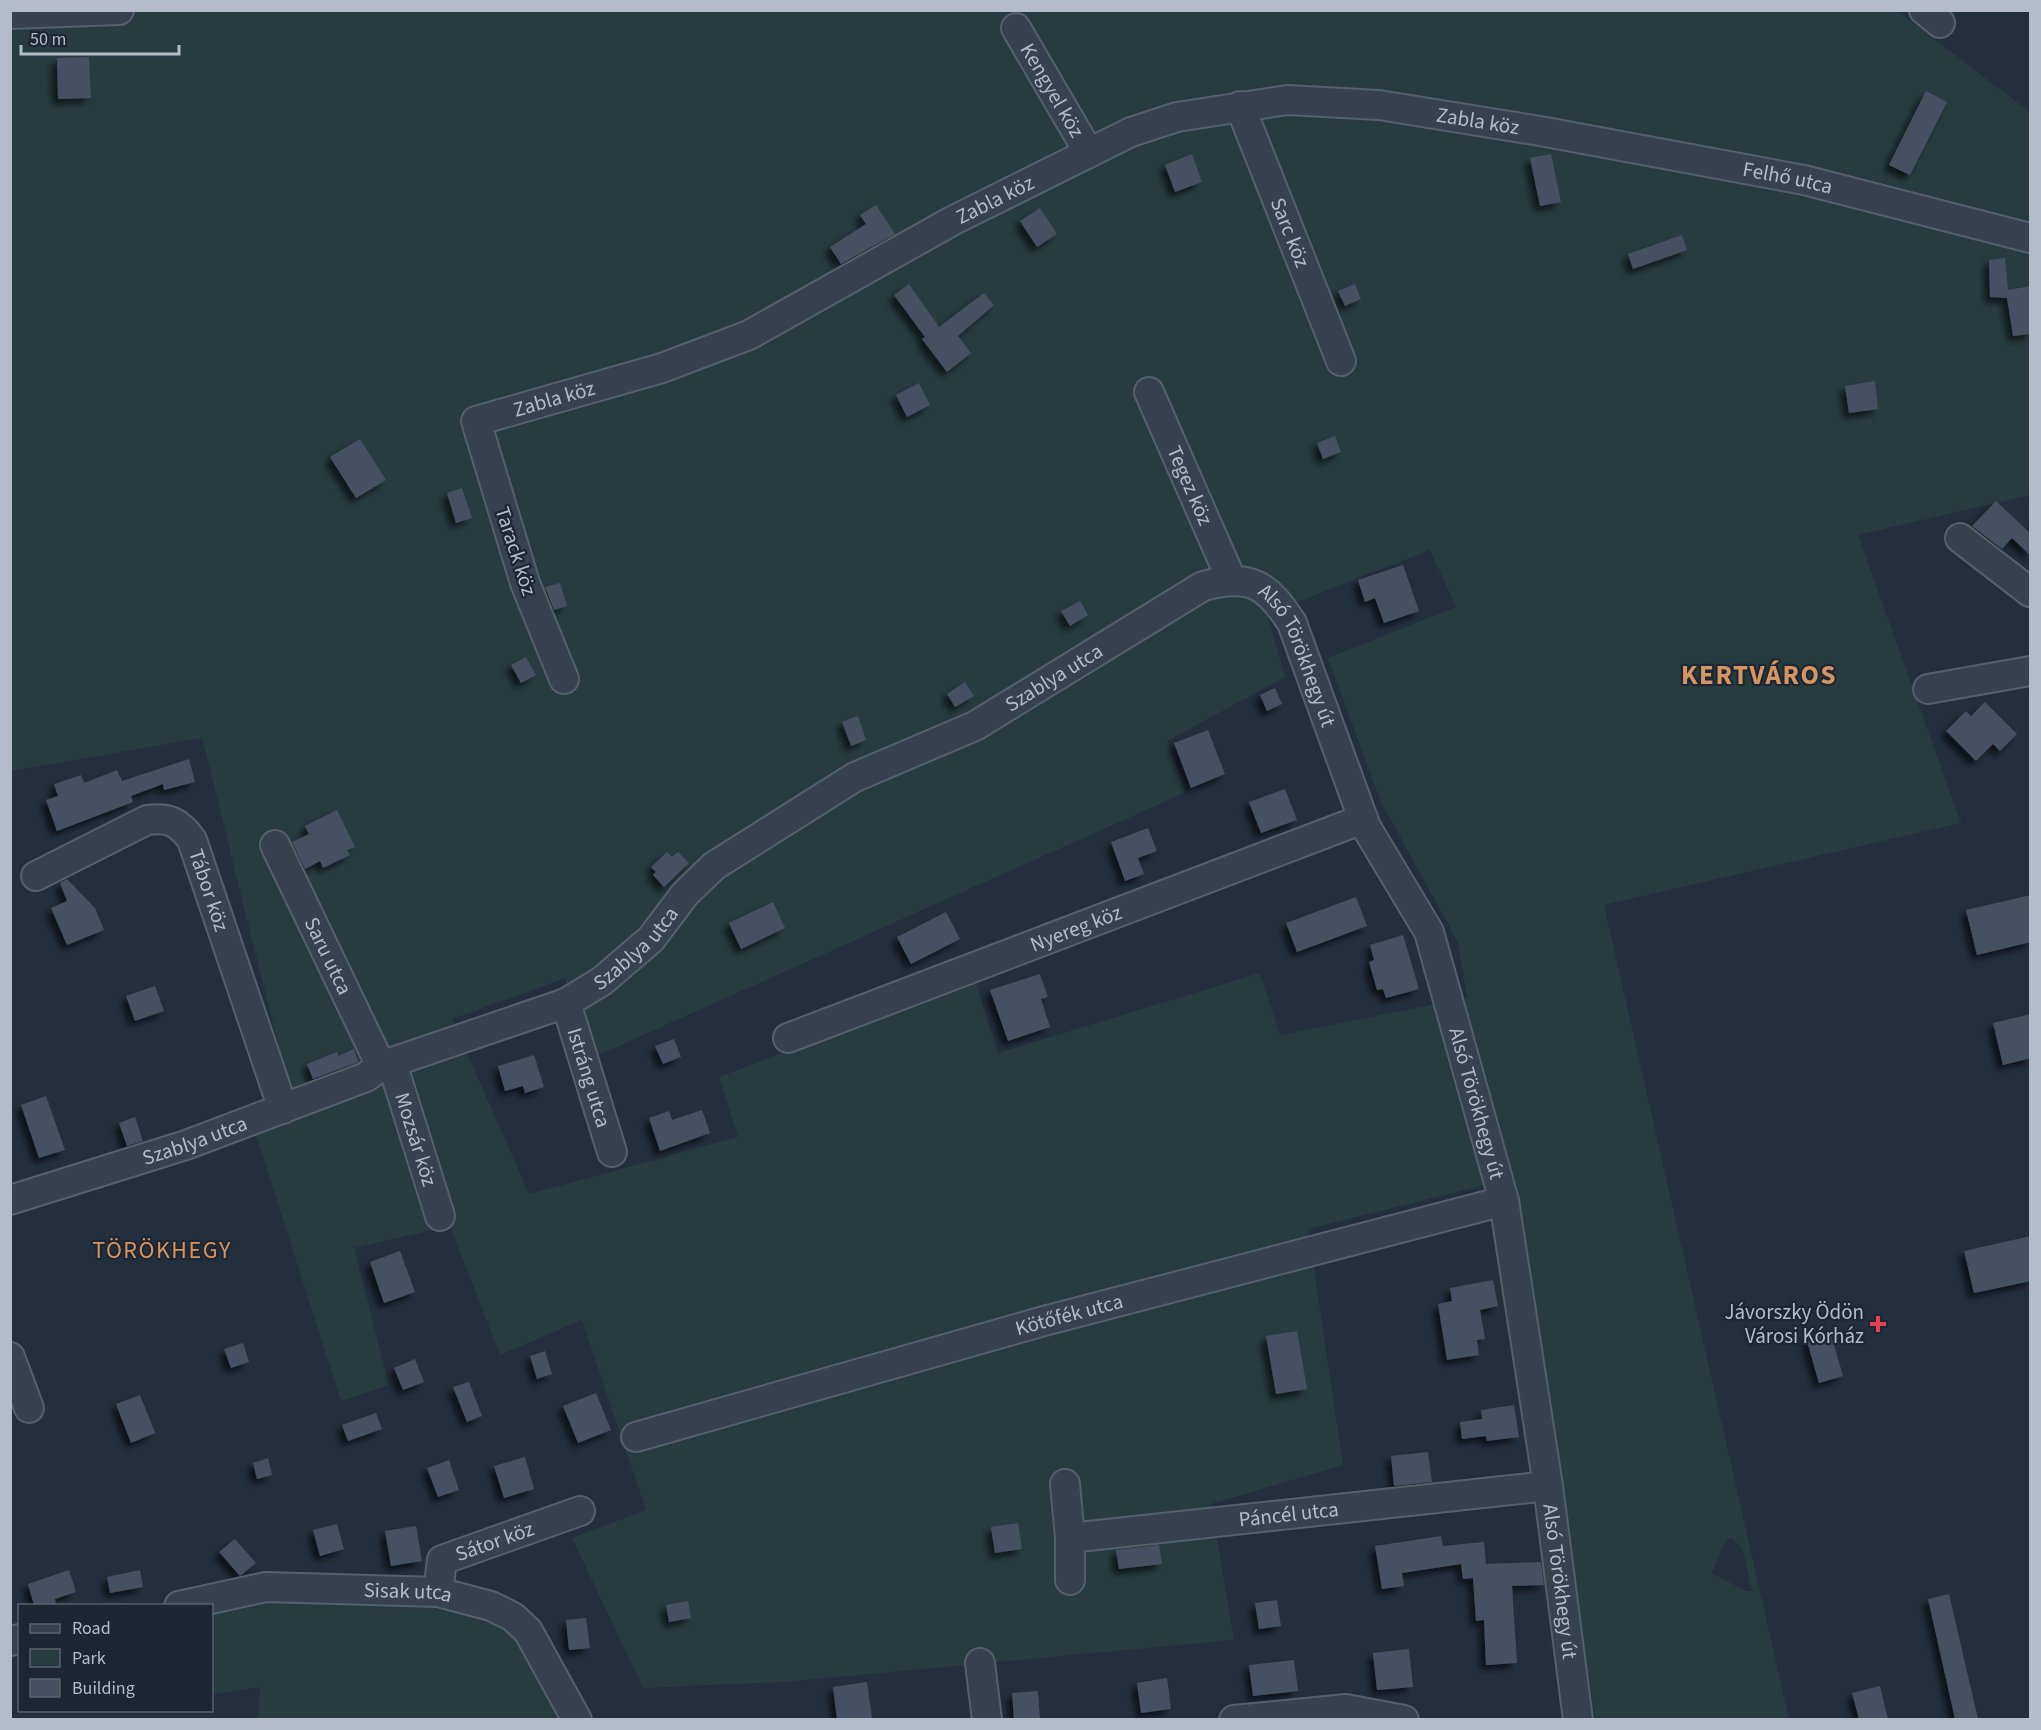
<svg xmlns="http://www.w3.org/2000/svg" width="2041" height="1730" viewBox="0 0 2041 1730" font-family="'Source Sans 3',sans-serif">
<defs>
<filter id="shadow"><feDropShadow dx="-5.5" dy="5.5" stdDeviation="3" flood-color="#0009"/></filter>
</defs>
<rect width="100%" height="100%" fill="#242f3e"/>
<path fill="#263c3f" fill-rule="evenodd" d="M 11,11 L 1897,11 L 2030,112 L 2030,495 L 1858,535 L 1961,823 L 1604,905 L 1789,1719 L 1595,1719 L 1517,1229 L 1506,1180 L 1308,1229 L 1343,1465 L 1211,1504 L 1234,1640 L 784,1682 L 643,1688 L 572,1538 L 646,1510 L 582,1320 L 500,1355 L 450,1226 L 354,1248 L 389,1385 L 341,1401 L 256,1135 L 296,1116 L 202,738 L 11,771 ZM 1430,550 L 1456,607 L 1328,658 L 1380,800 L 1458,942 L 1467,998 L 1280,1035 L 1260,973 L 998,1053 L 975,980 L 719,1077 L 738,1137 L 529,1194 L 452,1019 L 565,978 L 592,1058 L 1186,792 L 1167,741 L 1285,677 L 1267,614 ZM 1731,1537 L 1742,1548 L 1752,1591 L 1746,1591 L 1711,1573 L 1725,1543 Z
M 265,1598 L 433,1604 L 486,1613 L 518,1631 L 546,1664 L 559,1719 L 258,1719 L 260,1687 L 212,1694 L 212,1614 Z"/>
<path fill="#455162" filter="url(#shadow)" d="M 89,57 L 91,98 L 58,99 L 57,58 Z
M 1926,91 L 1947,102 L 1910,175 L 1889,165 Z
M 1192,154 L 1202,182 L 1175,192 L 1165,165 Z
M 1551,154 L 1561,202 L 1540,206 L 1530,158 Z
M 876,205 L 895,234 L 841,264 L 830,247 L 866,224 L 860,215 Z
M 1040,208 L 1057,234 L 1037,247 L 1020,221 Z
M 1682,235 L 1687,250 L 1633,269 L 1628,254 Z
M 2005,258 L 2008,290 L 2031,286 L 2031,334 L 2013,336 L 2007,298 L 1990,297 L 1989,260 Z
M 909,284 L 939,327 L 984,293 L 994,305 L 958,336 L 971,353 L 947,372 L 922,339 L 925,337 L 894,295 Z
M 1355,284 L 1361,299 L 1345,306 L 1338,291 Z
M 1875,381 L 1878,409 L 1849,413 L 1845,386 Z
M 919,383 L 930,405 L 907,417 L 896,395 Z
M 1335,436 L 1341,452 L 1323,459 L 1317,443 Z
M 360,439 L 386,480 L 356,498 L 330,457 Z
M 462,488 L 472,518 L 456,523 L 447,493 Z
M 1996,501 L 2031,534 L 2031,556 L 2012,538 L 2002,549 L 1972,526 Z
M 1403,565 L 1419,611 L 1384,623 L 1375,598 L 1365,602 L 1358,580 Z
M 560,583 L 567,606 L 554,610 L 545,587 Z
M 1080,601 L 1088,615 L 1070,626 L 1061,611 Z
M 526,657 L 536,675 L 521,683 L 511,665 Z
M 965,682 L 974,696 L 955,707 L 947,694 Z
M 1275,688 L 1282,704 L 1267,711 L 1260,695 Z
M 1985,702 L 2017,734 L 2000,751 L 1993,744 L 1976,761 L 1946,731 L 1966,711 L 1971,716 Z
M 858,716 L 866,740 L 851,746 L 842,722 Z
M 1208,730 L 1225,774 L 1191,788 L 1174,743 Z
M 189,759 L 195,782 L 164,790 L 163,784 L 131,796 L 133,802 L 57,831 L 46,800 L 58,796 L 54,784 L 81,775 L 84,783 L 117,770 L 122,781 Z
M 1285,789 L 1297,820 L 1261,833 L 1249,802 Z
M 337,810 L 355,847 L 347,850 L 350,855 L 323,868 L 320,861 L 305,869 L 292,842 L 309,834 L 305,826 Z
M 1148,828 L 1157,851 L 1138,858 L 1144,874 L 1125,881 L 1111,842 Z
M 667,852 L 672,857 L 678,852 L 689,863 L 664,887 L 653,875 L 656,872 L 651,867 Z
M 67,879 L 95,908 L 104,930 L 67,945 L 51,908 L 67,901 L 60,883 Z
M 2031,895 L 2031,942 L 1977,955 L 1966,910 Z
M 1356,897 L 1367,926 L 1297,952 L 1286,923 Z
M 773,902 L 785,928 L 741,949 L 729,923 Z
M 946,912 L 960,939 L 911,964 L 897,937 Z
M 1403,935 L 1419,989 L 1386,998 L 1383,989 L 1377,990 L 1369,962 L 1374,960 L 1370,945 Z
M 1040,974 L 1048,997 L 1041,999 L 1050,1027 L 1008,1041 L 990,990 Z
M 155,986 L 164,1011 L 135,1021 L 126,996 Z
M 2031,1014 L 2031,1058 L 2003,1065 L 1993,1023 Z
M 674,1039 L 681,1057 L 663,1064 L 655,1046 Z
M 354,1049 L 358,1062 L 313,1079 L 307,1064 L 337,1052 L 338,1056 Z
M 534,1055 L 544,1087 L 525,1093 L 523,1086 L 505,1091 L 498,1066 Z
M 46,1096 L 65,1150 L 39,1158 L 21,1105 Z
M 702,1110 L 710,1133 L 660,1151 L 649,1118 L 669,1111 L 672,1120 Z
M 135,1117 L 143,1141 L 127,1146 L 119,1123 Z
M 2031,1236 L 2031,1281 L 1974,1293 L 1964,1251 Z
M 400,1251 L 415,1292 L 384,1303 L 370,1262 Z
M 1493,1280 L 1498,1306 L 1480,1310 L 1485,1339 L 1477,1340 L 1479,1355 L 1447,1360 L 1438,1304 L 1452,1301 L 1450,1288 Z
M 1297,1331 L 1307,1389 L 1276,1394 L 1266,1336 Z
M 1830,1331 L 1843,1376 L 1819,1383 L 1806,1338 Z
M 243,1343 L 249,1362 L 231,1368 L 224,1349 Z
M 545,1351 L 552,1374 L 537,1379 L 530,1356 Z
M 415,1359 L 424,1382 L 403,1390 L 394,1368 Z
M 469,1382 L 482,1416 L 467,1422 L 453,1387 Z
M 596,1393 L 611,1430 L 578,1443 L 563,1406 Z
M 140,1395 L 155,1433 L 131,1443 L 116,1404 Z
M 1514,1405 L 1519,1437 L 1487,1441 L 1486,1436 L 1462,1439 L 1460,1422 L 1482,1419 L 1481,1410 Z
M 376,1413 L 382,1429 L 348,1441 L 342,1425 Z
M 1428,1452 L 1432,1482 L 1394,1486 L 1391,1456 Z
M 525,1457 L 534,1489 L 504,1498 L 494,1466 Z
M 268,1458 L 272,1475 L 257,1479 L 253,1463 Z
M 449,1460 L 459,1490 L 438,1497 L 427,1468 Z
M 1018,1523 L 1022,1549 L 995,1553 L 991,1527 Z
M 337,1524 L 344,1549 L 320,1556 L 313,1530 Z
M 416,1526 L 422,1561 L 391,1566 L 385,1531 Z
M 1441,1536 L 1443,1546 L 1484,1542 L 1486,1564 L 1541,1562 L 1544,1585 L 1512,1586 L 1517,1663 L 1486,1665 L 1484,1620 L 1476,1621 L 1473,1578 L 1463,1579 L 1461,1564 L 1402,1573 L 1404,1586 L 1382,1589 L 1375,1546 Z
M 235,1539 L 256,1563 L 240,1576 L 219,1552 Z
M 1159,1545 L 1162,1564 L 1119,1569 L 1116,1550 Z
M 69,1570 L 76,1592 L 55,1599 L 56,1605 L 34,1605 L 28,1584 Z
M 140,1570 L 143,1587 L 110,1593 L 107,1577 Z
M 1949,1594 L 1978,1719 L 1955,1719 L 1928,1599 Z
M 1277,1600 L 1281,1626 L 1259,1629 L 1255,1603 Z
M 688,1601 L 691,1618 L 669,1622 L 666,1605 Z
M 586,1618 L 590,1648 L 569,1650 L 566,1620 Z
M 1409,1649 L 1413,1687 L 1377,1690 L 1373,1653 Z
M 1294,1660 L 1298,1691 L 1253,1696 L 1249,1665 Z
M 1167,1678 L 1171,1709 L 1141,1713 L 1137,1683 Z
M 867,1682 L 872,1718 L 837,1719 L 833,1687 Z
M 1880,1686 L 1888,1719 L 1859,1719 L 1852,1693 Z
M 1038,1691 L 1040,1719 L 1014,1719 L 1012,1693 Z"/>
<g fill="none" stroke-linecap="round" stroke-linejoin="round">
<defs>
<g id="minor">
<path d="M 1924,10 L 1940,23"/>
<path d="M 10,14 L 119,10"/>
<path id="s1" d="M 1016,28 L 1089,153"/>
<path id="s2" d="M 1240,106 L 1341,361"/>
<path id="s3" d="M 1149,392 L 1231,579"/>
<path d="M 1960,538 L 2030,592"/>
<path id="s4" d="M 564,679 L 525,583 L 476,421 L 662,368 L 749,335 L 952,221 L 1131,132 L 1177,117 L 1287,100 L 1379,105 L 1540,131 L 1804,180 L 2030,238"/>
<path d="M 1928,689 L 2030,671"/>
<path id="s5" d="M 275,845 L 381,1066"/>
<path id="s6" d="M 36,876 L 147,820 C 169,817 179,822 192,840 L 283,1109"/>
<path id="s7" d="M 566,1003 L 612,1152"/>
<path id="s8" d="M 788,1038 L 1363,819"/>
<path id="s9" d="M 392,1063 L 440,1216"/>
<path id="s10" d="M 10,1200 L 186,1145 L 366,1077 L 381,1066 L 566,1003 L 602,981 L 651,939 L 685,894 L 714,866 L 855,777 L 975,726 L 1203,586 C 1250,574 1266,583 1292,623 L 1366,827 L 1429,932 L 1504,1201 L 1548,1486 L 1578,1720"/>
<path d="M 10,1357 L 29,1408"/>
<path id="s11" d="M 636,1437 L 1044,1321 L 1504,1201"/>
<path d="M 1065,1484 L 1070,1538"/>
<path id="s12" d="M 1070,1580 L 1070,1538 L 1548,1486"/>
<path id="s13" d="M 438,1592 L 442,1560 L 580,1511"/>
<path id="s14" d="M 179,1606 L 266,1587 L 438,1592 L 491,1606 L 513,1617 L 528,1631 L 577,1720"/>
<path d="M 10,1641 L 20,1639"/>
<path d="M 980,1663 L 987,1720"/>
<path d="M 1234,1720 L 1346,1709 L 1404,1720"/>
</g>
</defs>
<use href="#minor" stroke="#565f6c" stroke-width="32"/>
<use href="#minor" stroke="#38414e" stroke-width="28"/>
</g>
<path fill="#e0444e" stroke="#1d2633" stroke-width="2" d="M1875 1315h6v6h6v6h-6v6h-6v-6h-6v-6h6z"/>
<g text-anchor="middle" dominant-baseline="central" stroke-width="4.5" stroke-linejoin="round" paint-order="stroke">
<g font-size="21" fill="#b4bcc9" stroke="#1d2633">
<text stroke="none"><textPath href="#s1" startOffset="72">Kengyel köz</textPath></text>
<text stroke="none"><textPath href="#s4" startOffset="1344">Zabla köz</textPath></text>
<text stroke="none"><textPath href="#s4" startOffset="1659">Felhő utca</textPath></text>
<text stroke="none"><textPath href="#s4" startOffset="840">Zabla köz</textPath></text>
<text stroke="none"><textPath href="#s2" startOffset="136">Sarc köz</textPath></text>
<text stroke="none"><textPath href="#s4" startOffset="354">Zabla köz</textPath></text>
<text stroke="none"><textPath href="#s3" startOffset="102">Tegez köz</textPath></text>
<text transform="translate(516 551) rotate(72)">Tarack köz</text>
<text stroke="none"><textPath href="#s10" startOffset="1497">Alsó Törökhegy út</textPath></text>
<text stroke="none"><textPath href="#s10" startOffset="1184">Szablya utca</textPath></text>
<text stroke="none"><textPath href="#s6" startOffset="230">Tábor köz</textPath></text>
<text stroke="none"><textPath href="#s8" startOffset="308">Nyereg köz</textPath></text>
<text stroke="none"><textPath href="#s10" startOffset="680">Szablya utca</textPath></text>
<text stroke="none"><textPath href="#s5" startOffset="123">Saru utca</textPath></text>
<text stroke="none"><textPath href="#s7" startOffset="78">Istráng utca</textPath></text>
<text stroke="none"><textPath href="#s10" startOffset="1983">Alsó Törökhegy út</textPath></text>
<text stroke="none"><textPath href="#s9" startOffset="80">Mozsár köz</textPath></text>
<text stroke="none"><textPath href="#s10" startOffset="194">Szablya utca</textPath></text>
<text stroke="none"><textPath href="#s11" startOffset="450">Kötőfék utca</textPath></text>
<text stroke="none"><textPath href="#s12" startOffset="262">Páncél utca</textPath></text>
<text stroke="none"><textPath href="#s13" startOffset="88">Sátor köz</textPath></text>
<text stroke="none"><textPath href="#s10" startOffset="2469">Alsó Törökhegy út</textPath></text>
<text stroke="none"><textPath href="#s14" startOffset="231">Sisak utca</textPath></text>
</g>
<g font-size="21" fill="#b4bcc9" stroke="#1d2633" text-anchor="end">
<text x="1864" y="1312">Jávorszky Ödön<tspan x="1864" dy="24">Városi Kórház</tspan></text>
</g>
<g font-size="24" letter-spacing="1.5" fill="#d59563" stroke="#1d2633">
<text x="162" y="1250">TÖRÖKHEGY</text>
</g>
<g font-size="27" font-weight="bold" letter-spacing="1.5" fill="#d59563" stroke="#1d2633">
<text x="1759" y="675">KERTVÁROS</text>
</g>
</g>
<rect width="2041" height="1730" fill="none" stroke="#b4bcc9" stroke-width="24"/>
<rect x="18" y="1604" width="195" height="108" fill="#1d2633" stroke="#59626f" stroke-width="1.5"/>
<rect x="30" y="1624" width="30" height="9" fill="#38414e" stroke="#59626f" stroke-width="1.5"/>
<text x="72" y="1634" font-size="18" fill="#b4bcc9">Road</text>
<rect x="30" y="1649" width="30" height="18" fill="#263c3f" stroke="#59626f" stroke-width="1.5"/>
<text x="72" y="1664" font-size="18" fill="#b4bcc9">Park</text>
<rect x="30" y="1679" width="30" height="18" fill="#455162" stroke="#59626f" stroke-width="1.5"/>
<text x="72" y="1694" font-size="18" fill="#b4bcc9">Building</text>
<path d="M21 45v9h158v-9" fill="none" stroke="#b4bcc9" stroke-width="3"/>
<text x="30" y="45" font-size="18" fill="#b4bcc9" stroke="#1d2633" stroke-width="4.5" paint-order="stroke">50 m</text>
</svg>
